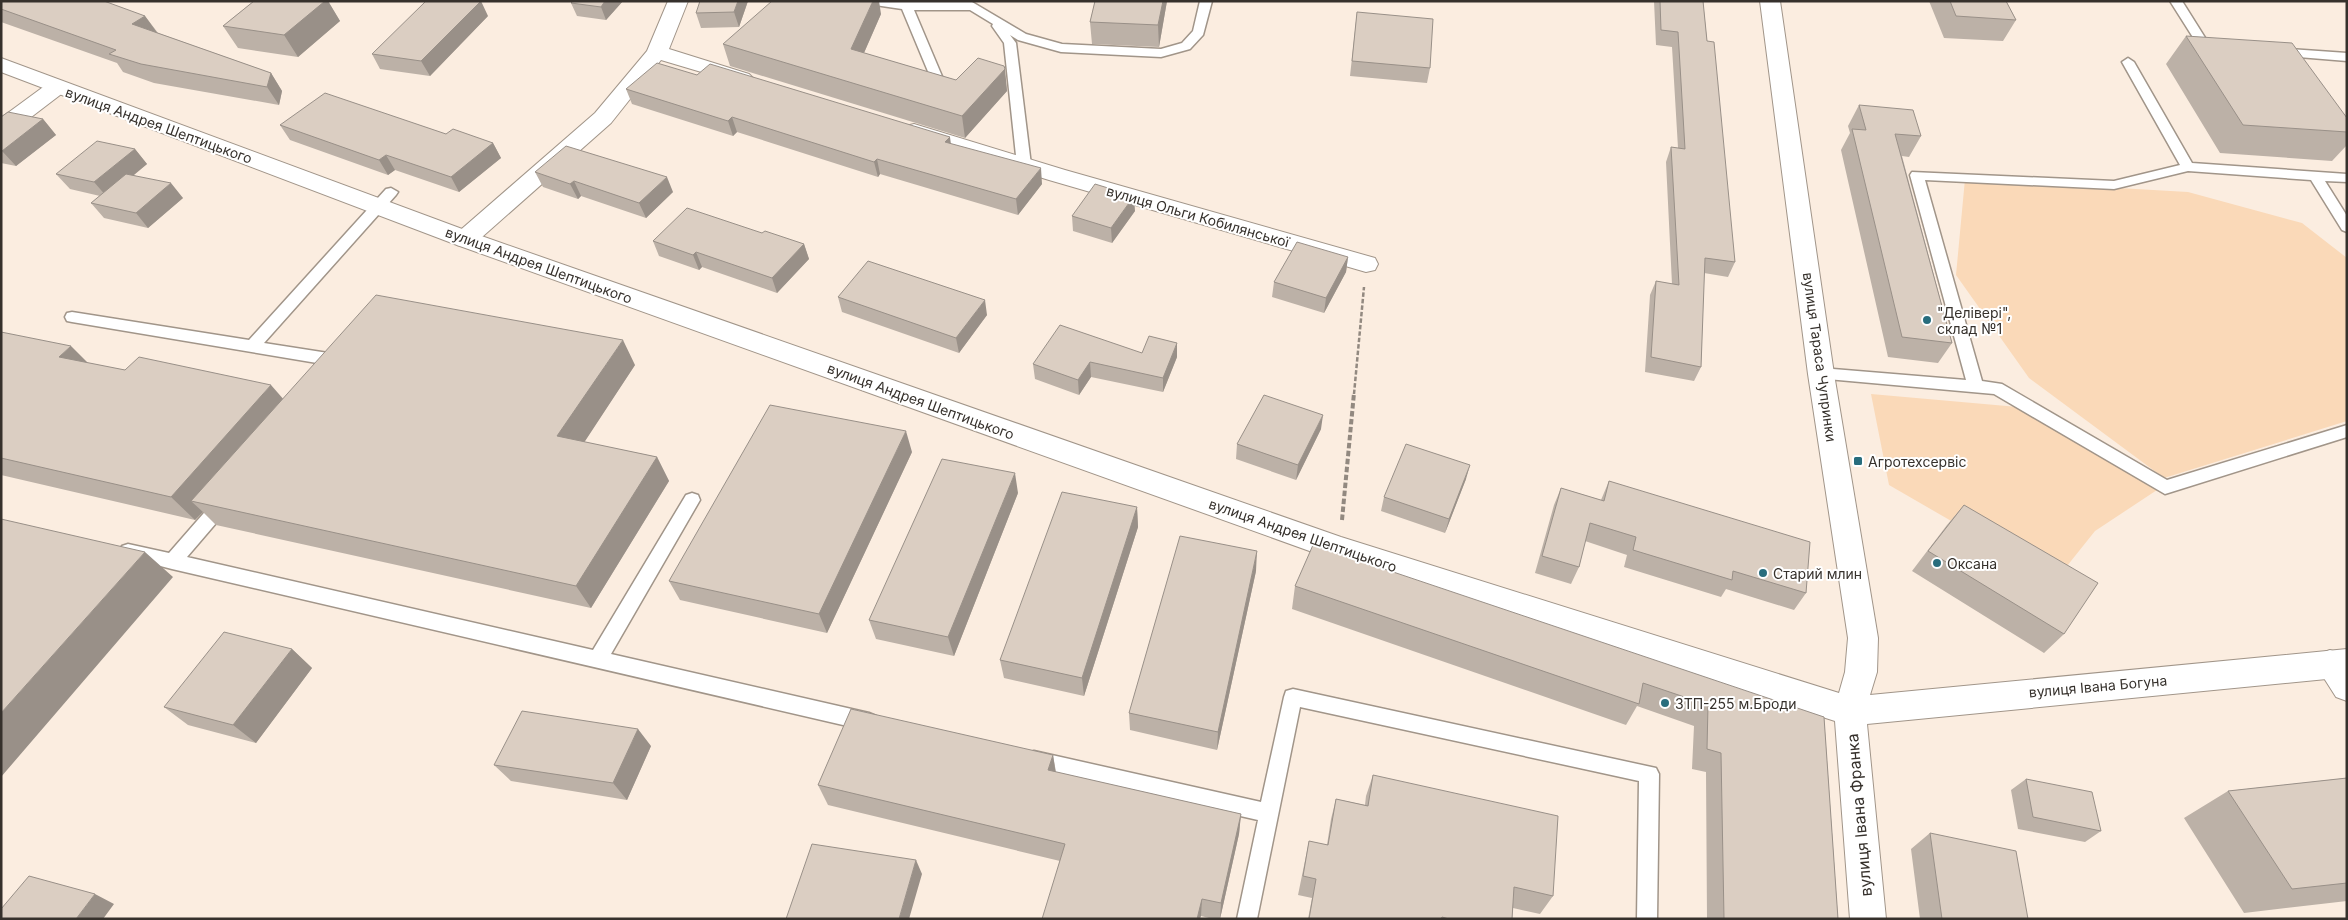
<svg xmlns="http://www.w3.org/2000/svg" width="2348" height="920" viewBox="0 0 2348 920" font-family="Inter,sans-serif">
<rect width="100%" height="100%" fill="#fbede0"/>
<path fill="#fad9b8" d="M 1965,179 L 2188,192 L 2302,223 L 2347,258 L 2347,421 L 2164,478 L 2029,378 L 1956,275 Z
M 1871,394 L 2018,407 L 2157,490 L 2095,531 L 2055,581 L 1889,485 Z"/>
<g fill="none" stroke-linecap="round" stroke-linejoin="round">
<defs>
<path id="lane" d="M 862,1 L 972,2 L 1026,34 L 1062,44 L 1161,49 L 1182,43 L 1193,31 L 1200,1 L 1212,1 L 1203,35 L 1190,49 L 1161,57 L 1061,52 L 1018,40 L 1010,35 L 1016,43 L 1031,165 L 1024,169 L 1017,165 L 1004,43 L 992,26 L 993,24 L 970,10 L 914,10 L 944,81 L 938,85 L 932,81 L 902,9 L 868,4 Z
M 2170,1 L 2182,1 L 2209,44 L 2217,45 L 2219,48 L 2217,51 L 2201,50 Z
M 2277,48 L 2347,53 L 2347,61 L 2273,55 L 2271,52 L 2273,49 Z
M 2128,58 L 2134,62 L 2192,163 L 2347,174 L 2347,182 L 2325,181 L 2347,216 L 2347,232 L 2342,230 L 2311,180 L 2188,171 L 2114,189 L 1925,180 L 1982,381 L 2002,384 L 2167,480 L 2347,425 L 2347,437 L 2165,494 L 1994,394 L 1816,378 L 1813,374 L 1816,370 L 1821,368 L 1966,380 L 1910,175 L 1912,172 L 2114,181 L 2180,165 L 2122,62 Z
M 391,188 L 398,192 L 396,195 L 264,343 L 341,355 L 346,357 L 349,361 L 346,365 L 341,367 L 72,322 L 67,321 L 65,317 L 67,313 L 72,312 L 249,340 L 386,189 Z
M 692,493 L 698,495 L 700,500 L 611,654 L 869,713 L 876,716 L 878,722 L 876,728 L 869,731 L 172,569 L 122,556 L 119,551 L 122,546 L 128,544 L 169,553 L 217,498 L 223,496 L 229,498 L 231,503 L 229,508 L 187,557 L 593,650 L 686,495 Z
M 1293,689 L 1656,768 L 1659,774 L 1657,919 L 1637,919 L 1639,781 L 1300,707 L 1257,919 L 1237,919 L 1258,820 L 1034,769 L 1027,766 L 1024,760 L 1027,754 L 1034,751 L 1261,802 L 1284,697 L 1286,691 Z"/>
<path id="street" d="M 668,1 L 688,1 L 669,49 L 749,74 L 753,78 L 749,82 L 742,84 L 735,82 L 661,60 L 611,123 L 473,245 L 465,247 L 457,245 L 453,239 L 457,233 L 595,113 L 647,51 Z
M 57,81 L 64,82 L 68,87 L 64,92 L 9,134 L 1,136 L 1,118 L 50,82 Z
M 914,124 L 1065,170 L 1375,258 L 1378,264 L 1375,270 L 1366,272 L 1049,180 L 906,136 L 903,131 L 906,126 Z
M 2330,650 L 2341,654 L 2347,662 L 2347,701 L 2336,697 L 2315,664 L 2319,654 Z"/>
<path id="secondary" d="M 1760,1 L 1780,1 L 1834,374 L 1878,638 L 1877,672 L 1870,695 L 2347,649 L 2347,677 L 1867,724 L 1886,919 L 1850,919 L 1835,721 L 1329,558 L 457,245 L 1,72 L 1,58 L 473,233 L 1341,537 L 1839,693 L 1845,672 L 1848,638 L 1808,374 Z"/>
</defs>
<use href="#lane" stroke="#a19589" stroke-width="3"/>
<use href="#street" stroke="#a19589" stroke-width="2"/>
<use href="#secondary" stroke="#a19589" stroke-width="2"/>
<path stroke="#928980" stroke-width="2.5" stroke-dasharray="4.5 2" stroke-linecap="butt" d="M 1354,394 L 1364,287"/>
<path stroke="#928980" stroke-width="4" stroke-dasharray="5.5 2.5" stroke-linecap="butt" d="M 1342,520 L 1354,393"/>
<use href="#lane" fill="#fff" fill-rule="evenodd"/>
<use href="#street" fill="#fff" fill-rule="evenodd"/>
<use href="#secondary" fill="#fff" fill-rule="evenodd"/>
</g>
<path fill="#bcb1a7" d="M 1,1 L 145,16 L 158,33 L 271,73 L 282,91 L 279,105 L 154,83 L 123,72 L 117,63 L 1,22 Z
M 254,1 L 328,1 L 340,21 L 298,57 L 238,48 L 223,26 Z
M 573,1 L 623,1 L 606,20 L 577,16 L 571,3 Z
M 748,1 L 739,27 L 701,28 L 696,13 Z
M 1095,1 L 1167,1 L 1159,47 L 1092,44 L 1090,22 Z
M 1654,1 L 1703,1 L 1707,41 L 1735,262 L 1728,277 L 1704,273 L 1701,367 L 1694,381 L 1645,372 L 1650,295 L 1656,281 L 1672,284 L 1666,162 L 1671,147 L 1678,148 L 1672,47 L 1656,45 Z
M 1929,1 L 2006,1 L 2016,20 L 2003,41 L 1944,38 Z
M 1357,12 L 1430,68 L 1427,83 L 1350,76 Z
M 881,14 L 864,53 L 956,80 L 1004,66 L 1007,91 L 965,138 L 730,66 L 723,44 Z
M 488,16 L 430,76 L 380,69 L 372,54 Z
M 2186,36 L 2347,118 L 2347,145 L 2332,161 L 2220,153 L 2166,64 Z
M 697,75 L 951,144 L 1042,184 L 1018,215 L 880,174 L 878,177 L 737,132 L 733,136 L 632,104 L 626,89 Z
M 1859,105 L 1921,136 L 1909,157 L 1902,156 L 1952,343 L 1938,363 L 1888,357 L 1841,150 L 1850,133 L 1848,126 Z
M 1,117 L 43,119 L 56,135 L 16,166 L 1,163 Z
M 280,125 L 446,134 L 493,143 L 501,158 L 459,192 L 395,170 L 388,175 L 290,140 Z
M 135,149 L 147,164 L 134,175 L 183,198 L 148,228 L 104,218 L 91,203 L 100,196 L 70,189 L 56,174 Z
M 535,172 L 673,192 L 646,218 L 581,196 L 578,199 L 543,187 Z
M 1135,211 L 1112,243 L 1073,231 L 1072,216 Z
M 762,233 L 804,244 L 809,259 L 777,293 L 702,267 L 699,270 L 659,256 L 653,241 Z
M 1348,257 L 1346,272 L 1324,313 L 1272,297 L 1274,282 Z
M 838,297 L 987,315 L 959,353 L 842,312 Z
M 1,332 L 87,363 L 125,370 L 283,399 L 635,365 L 584,442 L 657,457 L 669,481 L 591,608 L 216,525 L 203,512 L 195,520 L 1,475 Z
M 1142,353 L 1177,357 L 1163,392 L 1091,377 L 1079,395 L 1035,379 L 1033,364 Z
M 1321,429 L 1296,480 L 1236,459 L 1237,444 Z
M 912,452 L 827,633 L 680,600 L 669,581 Z
M 1466,479 L 1445,533 L 1381,511 L 1384,497 Z
M 1609,481 L 1806,593 L 1794,610 L 1726,589 L 1721,597 L 1624,567 L 1627,555 L 1585,541 L 1579,567 L 1571,584 L 1535,573 L 1554,505 L 1561,488 L 1601,500 Z
M 1018,493 L 954,656 L 876,639 L 869,620 Z
M 1964,505 L 2064,634 L 2044,653 L 1912,571 L 1947,525 Z
M 1137,507 L 1138,527 L 1084,696 L 1004,678 L 1000,660 Z
M 1256,571 L 1217,750 L 1130,730 L 1129,713 Z
M 1295,586 L 1824,717 L 1838,919 L 1707,919 L 1706,772 L 1692,769 L 1694,726 L 1637,706 L 1626,725 L 1292,609 Z
M 292,649 L 312,668 L 256,743 L 188,725 L 164,707 Z
M 651,746 L 627,800 L 511,781 L 494,765 Z
M 1053,755 L 1056,772 L 1241,814 L 1239,834 L 1220,919 L 1213,919 L 1201,916 L 1060,861 L 828,805 L 818,785 Z
M 1373,775 L 1553,896 L 1540,914 L 1513,908 L 1512,919 L 1308,919 L 1312,898 L 1298,895 L 1309,841 L 1327,845 L 1331,819 L 1336,799 L 1365,805 L 1366,796 Z
M 2347,778 L 2347,901 L 2244,913 L 2184,818 L 2228,791 Z
M 2026,779 L 2101,831 L 2085,842 L 2018,829 L 2011,790 Z
M 1930,833 L 2028,919 L 1920,919 L 1911,849 Z"/>
<path fill="#999088" d="M 302,1 L 328,1 L 340,21 L 298,57 L 284,35 Z
M 481,1 L 488,16 L 430,76 L 421,61 Z
M 605,1 L 623,1 L 606,20 L 601,7 Z
M 738,1 L 748,1 L 739,27 L 734,12 Z
M 873,1 L 879,1 L 881,14 L 856,71 L 851,49 Z
M 1163,1 L 1167,1 L 1159,47 L 1158,25 Z
M 145,16 L 158,34 L 132,24 Z
M 1005,69 L 1007,91 L 965,138 L 962,116 Z
M 271,73 L 282,91 L 279,105 L 267,87 Z
M 732,117 L 737,132 L 733,136 L 728,121 Z
M 43,119 L 56,135 L 16,166 L 2,151 Z
M 950,137 L 952,152 L 945,142 Z
M 493,143 L 501,158 L 459,192 L 451,177 Z
M 135,149 L 147,164 L 107,197 L 94,182 Z
M 386,155 L 395,170 L 388,175 L 379,160 Z
M 877,159 L 880,174 L 878,177 L 874,162 Z
M 1041,168 L 1042,184 L 1018,215 L 1016,199 Z
M 667,177 L 673,192 L 646,218 L 639,203 Z
M 574,181 L 581,196 L 578,199 L 570,184 Z
M 171,183 L 183,198 L 148,228 L 136,213 Z
M 1134,196 L 1135,211 L 1112,243 L 1111,228 Z
M 804,244 L 809,259 L 777,293 L 772,278 Z
M 696,252 L 702,267 L 699,270 L 693,255 Z
M 1348,257 L 1346,272 L 1324,313 L 1326,298 Z
M 985,300 L 987,315 L 959,353 L 956,338 Z
M 623,340 L 635,365 L 572,461 L 557,436 Z
M 1177,343 L 1177,357 L 1163,392 L 1163,378 Z
M 71,346 L 95,370 L 59,357 Z
M 1090,362 L 1091,377 L 1079,395 L 1078,380 Z
M 271,385 L 292,409 L 191,501 L 203,512 L 195,520 L 171,497 Z
M 1323,415 L 1321,429 L 1296,480 L 1298,465 Z
M 906,431 L 912,452 L 827,633 L 819,614 Z
M 657,457 L 669,481 L 591,608 L 576,586 Z
M 1470,465 L 1466,479 L 1445,533 L 1449,519 Z
M 1015,473 L 1018,493 L 954,656 L 948,637 Z
M 1137,507 L 1138,527 L 1084,696 L 1082,678 Z
M 1257,551 L 1256,571 L 1217,750 L 1218,732 Z
M 145,552 L 173,577 L 1,777 L 1,713 Z
M 292,649 L 312,668 L 256,743 L 233,725 Z
M 638,729 L 651,746 L 627,800 L 613,783 Z
M 1053,755 L 1056,775 L 1048,770 Z
M 1241,814 L 1239,834 L 1220,919 L 1221,903 Z
M 916,860 L 922,874 L 909,919 L 899,919 Z
M 95,894 L 114,904 L 103,919 L 76,919 Z
M 1202,899 L 1201,916 L 1200,919 L 1197,919 Z"/>
<path fill="#dbcec2" stroke="#999088" d="M 1,1 L 104,1 L 145,16 L 132,24 L 271,73 L 267,87 L 141,64 L 109,54 L 116,50 L 1,9 Z
M 254,1 L 325,1 L 284,35 L 223,26 Z
M 426,1 L 481,1 L 421,61 L 372,54 Z
M 573,1 L 605,1 L 601,7 L 571,3 Z
M 700,1 L 738,1 L 734,12 L 696,13 Z
M 772,1 L 873,1 L 851,49 L 956,80 L 978,58 L 1004,66 L 1005,69 L 962,116 L 723,44 Z
M 1095,1 L 1163,1 L 1158,25 L 1090,22 Z
M 1660,1 L 1703,1 L 1707,41 L 1714,42 L 1735,262 L 1705,258 L 1701,367 L 1651,357 L 1656,281 L 1679,285 L 1671,147 L 1685,149 L 1678,32 L 1661,30 Z
M 1950,1 L 2006,1 L 2016,20 L 1956,16 Z
M 1357,12 L 1433,19 L 1430,68 L 1352,61 Z
M 2186,36 L 2292,43 L 2347,118 L 2347,132 L 2243,125 Z
M 657,63 L 697,75 L 710,64 L 950,137 L 945,142 L 1041,168 L 1016,199 L 877,159 L 874,162 L 732,117 L 728,121 L 626,89 Z
M 325,93 L 446,134 L 453,129 L 493,143 L 451,177 L 386,155 L 379,160 L 280,125 Z
M 1859,105 L 1913,110 L 1921,136 L 1895,134 L 1952,343 L 1902,337 L 1852,129 L 1866,130 Z
M 8,112 L 43,119 L 2,151 L 1,150 L 1,117 Z
M 97,141 L 135,149 L 94,182 L 56,174 Z
M 566,146 L 667,177 L 639,203 L 574,181 L 570,184 L 535,172 Z
M 126,174 L 171,183 L 136,213 L 91,203 Z
M 1095,184 L 1134,196 L 1111,228 L 1072,216 Z
M 687,208 L 762,233 L 765,231 L 804,244 L 772,278 L 696,252 L 693,255 L 653,241 Z
M 1297,242 L 1348,257 L 1326,298 L 1274,282 Z
M 868,261 L 985,300 L 956,338 L 838,297 Z
M 376,295 L 623,340 L 557,436 L 657,457 L 576,586 L 191,501 Z
M 1060,325 L 1142,353 L 1149,336 L 1177,343 L 1163,378 L 1090,362 L 1078,380 L 1033,364 Z
M 1,332 L 71,346 L 59,357 L 125,370 L 139,357 L 271,385 L 171,497 L 1,458 Z
M 1264,395 L 1323,415 L 1298,465 L 1237,444 Z
M 770,405 L 906,431 L 819,614 L 669,581 Z
M 1406,444 L 1470,465 L 1449,519 L 1384,497 Z
M 942,459 L 1015,473 L 948,637 L 869,620 Z
M 1609,481 L 1810,542 L 1806,593 L 1733,571 L 1732,580 L 1633,550 L 1636,537 L 1590,523 L 1579,567 L 1542,556 L 1561,488 L 1604,501 Z
M 1062,492 L 1137,507 L 1082,678 L 1000,660 Z
M 1964,505 L 2098,583 L 2064,634 L 1928,551 Z
M 1,519 L 145,552 L 1,713 Z
M 1180,536 L 1257,551 L 1218,732 L 1129,713 Z
M 1313,545 L 1824,717 L 1838,919 L 1724,919 L 1721,753 L 1707,749 L 1708,705 L 1643,683 L 1639,704 L 1295,586 Z
M 224,632 L 292,649 L 233,725 L 164,707 Z
M 851,709 L 1053,755 L 1048,770 L 1241,814 L 1221,903 L 1202,899 L 1197,919 L 1042,919 L 1065,844 L 818,785 Z
M 522,711 L 638,729 L 613,783 L 494,765 Z
M 1373,775 L 1558,816 L 1553,896 L 1514,887 L 1512,919 L 1449,919 L 1442,917 L 1441,919 L 1309,919 L 1316,879 L 1303,876 L 1309,841 L 1328,845 L 1336,799 L 1368,806 Z
M 2347,778 L 2347,883 L 2292,889 L 2228,791 Z
M 2026,779 L 2092,792 L 2101,831 L 2033,817 Z
M 1930,833 L 2016,851 L 2028,919 L 1942,919 Z
M 812,844 L 916,860 L 899,919 L 786,919 Z
M 29,876 L 95,894 L 76,919 L 1,919 L 1,909 Z"/>
<g fill="#286d7d" stroke="#fff" stroke-width="2">
<circle cx="1927" cy="320" r="5"/>
<rect x="1853" y="456" width="10" height="10" rx="2.5"/>
<circle cx="1937" cy="563" r="5"/>
<circle cx="1763" cy="573" r="5"/>
<circle cx="1665" cy="703" r="5"/>
</g>
<g text-anchor="middle" dominant-baseline="central" stroke-width="4" stroke-linejoin="round" paint-order="stroke">
<g font-size="14" fill="#36312c" stroke="#fff">
<text transform="translate(159 125) rotate(20)">вулиця Андрея Шептицького</text>
<text transform="translate(1198 216) rotate(16)">вулиця Ольги Кобилянської</text>
<text transform="translate(539 265) rotate(20)">вулиця Андрея Шептицького</text>
<text transform="translate(1820 357) rotate(82)">вулиця Тараса Чупринки</text>
<text transform="translate(921 401) rotate(20)">вулиця Андрея Шептицького</text>
<text transform="translate(1303 535) rotate(19)">вулиця Андрея Шептицького</text>
<text transform="translate(2098 686) rotate(-5)">вулиця Івана Богуна</text>
</g>
<g font-size="14" fill="#36312c" stroke="#fff" text-anchor="start">
<text x="1937" y="312">"Делівері",<tspan x="1937" dy="16">склад №1</tspan></text>
<text x="1868" y="461">Агротехсервіс</text>
<text x="1947" y="563">Оксана</text>
<text x="1773" y="573">Старий млин</text>
<text x="1675" y="703">ЗТП-255 м.Броди</text>
</g>
<g font-size="16" fill="#36312c" stroke="#fff">
<text transform="translate(1859 815) rotate(-95)">вулиця Івана Франка</text>
</g>
</g>
<rect width="2348" height="920" fill="none" stroke="#36312c" stroke-width="5"/>
</svg>
